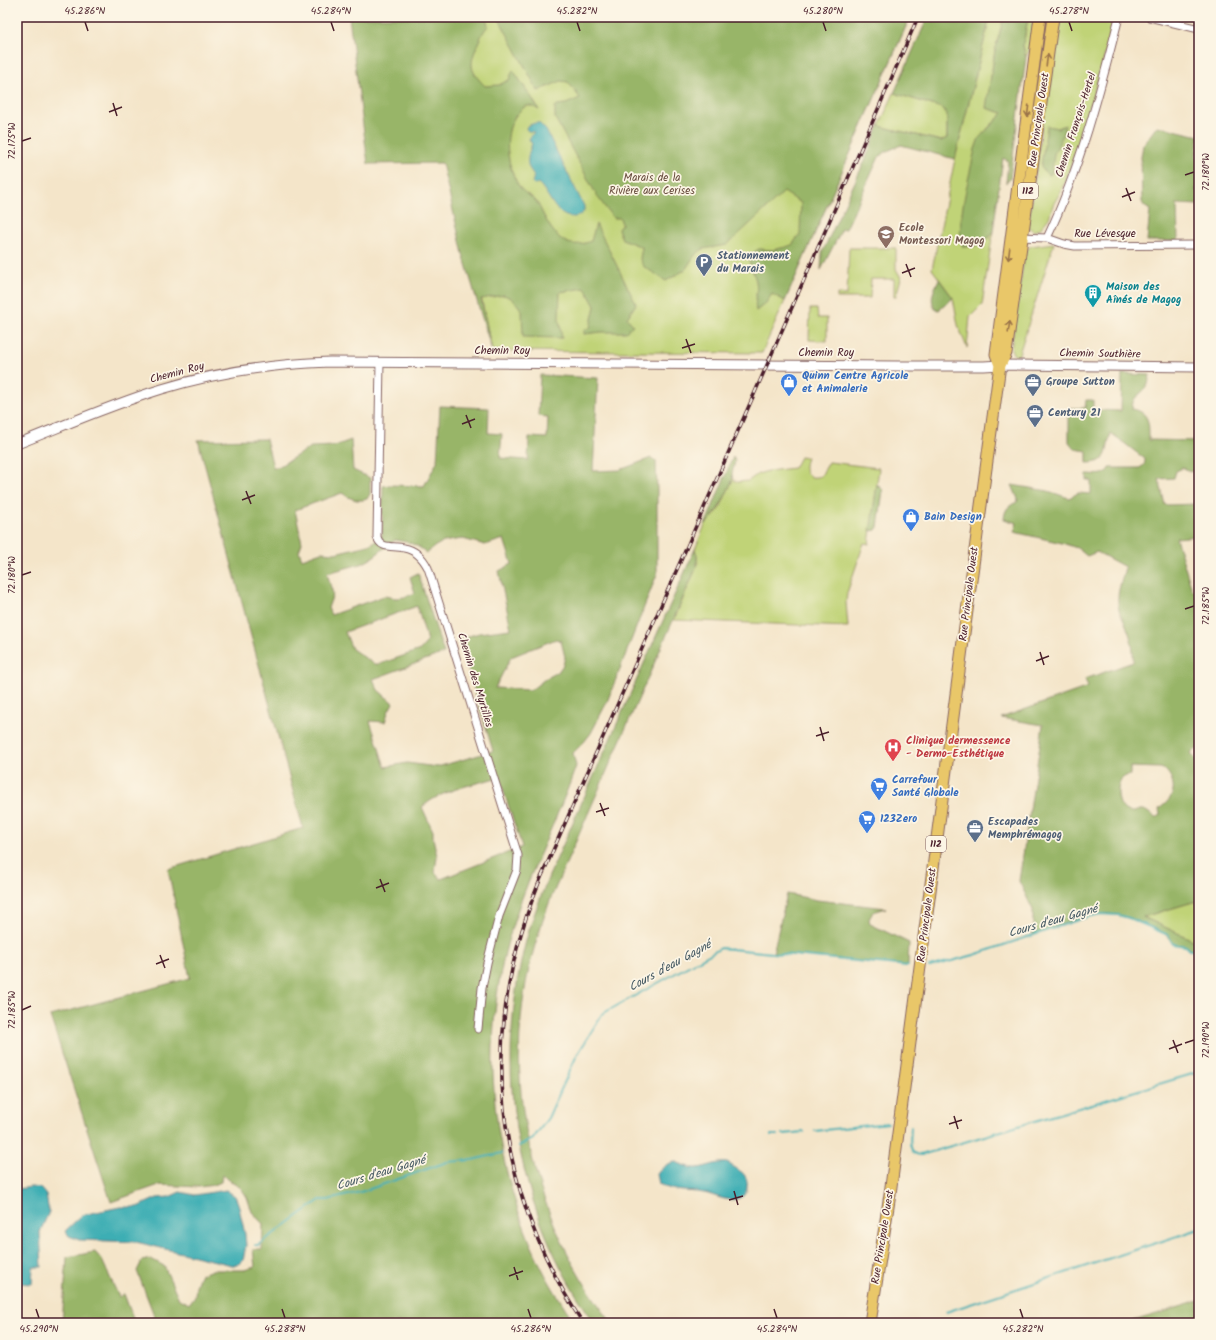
<svg xmlns="http://www.w3.org/2000/svg" width="1216" height="1340" viewBox="0 0 1216 1340" font-family="Kalam,sans-serif">
<rect width="100%" height="100%" fill="#fcf5e5"/>
<filter id="ink" filterUnits="userSpaceOnUse"><feTurbulence type="fractalNoise" baseFrequency=".025" numOctaves="2"/><feDisplacementMap in="SourceGraphic" scale="8" xChannelSelector="R" yChannelSelector="G"/><feConvolveMatrix kernelMatrix="1 2 1 2 8 2 1 2 1" color-interpolation-filters="sRGB"/></filter>
<filter id="wash" filterUnits="userSpaceOnUse"><feTurbulence type="fractalNoise" baseFrequency=".012" numOctaves="4" result="noise"/><feDisplacementMap in="SourceGraphic" scale="16" xChannelSelector="R" yChannelSelector="G"/><feGaussianBlur stdDeviation="0.9" result="paint"/><feColorMatrix in="noise" values="0 0 0 0 0 0 0 0 0 0 0 0 0 0 0 0 0 1.4 0 .05"/><feComposite in="paint" operator="in"/></filter>
<g filter="url(#wash)">
<rect width="100%" height="100%" fill="#f4e5c9"/>
<path fill="#c0d377" stroke="#857951" d="M 425,17 L 910,17 L 762,353 L 492,351 Z
M 990,17 L 1004,17 L 995,50 L 987,108 L 1003,113 L 987,129 L 988,239 L 993,231 L 982,305 L 970,317 L 967,348 L 958,325 L 953,298 L 932,269 L 955,159 Z
M 1028,17 L 1035,17 L 1029,51 L 1026,57 L 1023,46 Z
M 1057,17 L 1114,17 L 1101,70 L 1069,171 L 1061,191 L 1053,205 L 1049,218 L 1041,228 L 1034,231 L 1028,227 Z
M 894,93 L 942,108 L 947,113 L 947,138 L 941,141 L 879,126 Z
M 1054,243 L 1018,357 L 1013,354 L 1011,349 L 1025,251 L 1031,246 Z
M 849,248 L 896,248 L 896,269 L 901,278 L 896,296 L 894,296 L 894,279 L 871,279 L 870,298 L 837,298 L 837,294 L 847,295 Z
M 810,309 L 817,309 L 818,318 L 827,318 L 827,341 L 809,340 Z
M 800,457 L 807,458 C 802,470 806,481 821,476 L 829,462 L 879,468 L 869,544 L 864,543 L 847,593 L 846,602 L 848,627 L 674,620 L 697,566 L 697,557 L 695,549 L 705,525 L 714,516 L 721,506 L 733,479 L 737,482 L 748,481 L 758,474 L 768,471 L 794,468 Z
M 1196,901 L 1199,908 L 1199,943 L 1143,917 Z"/>
<path fill="#98b568" stroke="#716a4a" fill-rule="evenodd" d="M 349,17 L 486,17 L 488,26 C 483,31 481,37 478,43 C 470,64 468,69 485,86 L 499,85 L 509,80 L 513,70 L 532,98 L 539,110 L 532,106 L 526,106 C 500,122 505,164 519,186 C 523,193 530,195 535,200 C 539,204 541,211 544,216 C 555,237 567,251 591,241 L 596,224 L 636,304 L 627,318 L 633,325 L 626,332 L 602,332 L 584,334 L 584,330 L 590,328 L 595,306 L 585,288 L 560,292 L 559,318 L 562,338 L 523,337 L 522,311 L 517,304 L 511,298 L 504,295 L 481,299 L 492,351 L 463,254 L 442,163 L 368,164 Z
M 498,17 L 910,17 L 785,301 L 772,294 L 766,303 L 756,311 C 754,301 758,291 756,281 C 754,273 749,266 749,257 L 754,252 L 759,249 L 772,250 L 786,247 L 792,245 L 800,234 L 801,203 L 784,192 L 727,245 L 703,249 L 695,255 L 685,270 L 666,281 L 643,266 L 640,259 L 642,247 L 622,239 L 618,229 L 622,224 L 620,218 L 613,218 L 597,196 L 555,118 L 555,107 L 557,105 L 566,104 L 580,98 L 568,82 L 561,81 L 538,91 Z
M 928,17 L 990,17 L 955,159 L 901,145 L 885,152 L 879,157 L 846,229 L 842,229 L 821,270 L 822,253 L 866,158 L 879,126 L 941,141 L 947,138 L 947,114 L 942,108 L 894,93 Z
M 1004,17 L 1028,17 L 1023,46 L 1026,58 L 1010,178 L 1006,183 L 1008,161 L 1003,158 L 993,231 C 986,244 977,247 963,247 C 954,230 971,170 975,149 L 979,138 L 1003,113 L 986,108 L 995,50 Z
M 1065,125 L 1063,135 L 1054,154 L 1052,171 L 1051,174 L 1048,175 L 1042,169 L 1041,166 L 1047,126 L 1058,128 Z
M 1157,126 L 1199,136 L 1196,158 L 1199,159 L 1199,183 L 1195,191 L 1199,188 L 1199,205 L 1177,204 L 1178,241 L 1147,241 L 1150,210 L 1144,206 L 1142,202 L 1141,157 L 1143,145 Z
M 939,279 L 953,298 L 939,310 L 935,309 C 929,298 934,290 939,279 Z
M 1122,374 L 1150,375 C 1149,380 1148,386 1144,390 C 1136,398 1133,397 1132,409 C 1150,412 1149,424 1149,440 L 1199,441 L 1199,474 L 1183,468 L 1176,471 L 1174,478 L 1159,479 L 1165,505 L 1199,504 L 1199,536 L 1176,538 L 1192,590 L 1199,592 L 1199,748 L 1190,753 L 1199,763 L 1199,908 L 1196,901 L 1143,917 L 1199,943 L 1199,951 L 1190,950 L 1186,946 L 1173,944 C 1166,932 1159,930 1146,925 C 1132,919 1117,913 1101,914 C 1081,915 1053,929 1033,935 L 1033,910 L 1019,881 L 1043,725 L 1001,718 L 1088,687 L 1085,679 L 1133,662 C 1134,649 1131,637 1126,625 C 1122,617 1118,611 1118,602 C 1117,590 1123,578 1125,567 L 1097,552 L 1087,556 L 1077,548 L 1062,543 L 1014,532 L 1017,523 L 1004,519 C 1005,509 1008,506 1017,502 L 1018,499 L 1012,485 L 1048,491 L 1069,498 L 1078,493 L 1091,494 L 1091,480 L 1087,480 L 1087,474 C 1095,474 1106,477 1109,468 L 1139,468 C 1144,466 1145,464 1145,459 L 1111,433 C 1105,450 1111,463 1087,463 L 1087,451 L 1075,449 L 1069,442 L 1069,408 L 1085,408 L 1086,400 L 1093,400 L 1093,415 L 1097,415 L 1097,410 L 1121,411 ZM 1130,767 L 1160,768 C 1170,770 1176,785 1172,795 C 1169,801 1164,805 1159,809 L 1160,815 L 1155,818 C 1151,815 1147,810 1142,810 C 1139,809 1136,812 1133,812 C 1119,813 1116,795 1119,785 C 1121,779 1123,776 1130,775 Z
M 540,375 L 598,378 L 593,471 L 620,470 L 651,458 L 656,461 L 657,490 L 657,574 L 607,702 L 591,733 L 584,742 L 573,753 L 576,766 C 558,819 531,868 514,921 C 478,1032 489,1155 538,1260 C 548,1282 562,1303 575,1323 L 157,1323 L 137,1271 L 142,1261 L 151,1259 L 164,1266 L 179,1299 L 189,1304 L 195,1296 L 196,1286 L 200,1275 L 212,1270 L 244,1270 L 255,1267 L 253,1249 L 262,1249 L 263,1224 L 252,1212 L 247,1197 L 241,1188 L 222,1175 L 221,1182 L 214,1185 L 199,1187 L 159,1185 L 111,1202 L 50,1016 L 190,978 L 168,869 L 303,828 L 198,440 L 266,439 L 273,467 L 278,467 L 311,447 L 335,446 L 351,440 L 353,470 L 370,478 L 370,494 L 367,499 C 357,502 351,499 342,493 L 295,510 L 302,543 L 299,551 L 302,559 L 321,552 L 335,553 L 368,545 L 376,541 L 382,536 L 383,486 L 389,485 L 424,486 L 437,462 L 440,406 L 489,408 L 488,433 L 502,434 L 500,458 L 528,460 L 529,437 L 547,438 L 548,417 L 538,416 ZM 463,539 L 485,545 L 504,539 L 512,564 L 499,571 L 511,629 L 479,633 L 459,639 L 493,751 L 437,767 L 407,763 L 385,767 L 370,721 L 385,722 L 388,712 L 393,703 L 378,690 L 373,679 L 444,653 L 418,573 L 410,577 L 415,593 L 405,597 L 396,598 L 384,596 L 331,615 L 328,608 L 333,594 L 327,573 L 361,564 L 369,560 L 395,540 C 409,542 416,544 427,553 C 439,541 447,541 463,539 ZM 417,606 L 425,633 L 427,642 L 420,650 L 380,664 L 374,664 L 352,649 L 345,632 ZM 556,639 L 561,641 L 565,657 L 563,665 L 558,672 L 545,679 L 531,690 L 495,688 L 511,657 ZM 499,777 L 522,847 L 441,879 L 435,872 L 437,856 L 433,838 L 433,831 L 422,807 C 443,789 473,785 499,777 Z
M 733,457 L 735,461 L 732,474 L 733,479 C 725,497 719,511 705,525 Z
M 877,484 L 883,490 L 878,527 L 876,530 L 870,531 Z
M 695,549 L 697,556 L 697,566 L 551,898 C 539,930 529,961 524,995 C 506,1108 541,1233 612,1323 L 595,1323 C 582,1305 570,1286 560,1266 C 511,1169 499,1059 523,953 C 529,926 539,901 549,876 Z
M 787,894 L 817,900 L 886,908 L 873,912 L 869,919 L 870,924 L 909,943 L 908,966 L 773,953 Z
M 95,1252 L 102,1260 L 119,1297 L 124,1294 L 135,1323 L 62,1323 L 67,1257 Z
M 1199,1301 L 1199,1323 L 1127,1323 Z"/>
<path fill="#3caeb4" stroke="#436670" d="M 535,123 L 539,123 L 546,130 L 584,206 L 584,211 C 581,215 578,217 573,217 C 555,218 549,192 538,183 L 534,185 L 532,183 C 535,173 533,175 529,168 C 526,161 529,151 532,144 L 529,139 L 534,132 L 528,131 L 526,129 L 527,126 Z
M 676,1162 C 681,1164 687,1167 693,1168 C 704,1169 716,1161 727,1163 C 731,1165 736,1168 740,1171 C 745,1174 748,1180 747,1186 C 747,1192 744,1196 739,1198 C 728,1203 715,1195 704,1193 C 687,1190 675,1193 659,1184 L 657,1174 C 663,1167 667,1163 676,1162 Z
M 31,1187 L 40,1188 L 46,1195 L 49,1212 L 40,1232 L 42,1267 L 33,1267 L 32,1284 L 17,1283 L 17,1189 Z
M 226,1190 L 235,1196 L 238,1203 L 245,1234 L 246,1245 L 243,1261 L 237,1265 L 232,1265 L 136,1242 L 79,1240 L 69,1236 L 65,1231 L 82,1215 L 120,1207 L 137,1207 L 157,1198 L 169,1197 L 180,1192 L 195,1195 Z"/>
<g fill="none" stroke-linecap="round" stroke-linejoin="round">
<path stroke="#3caeb4" stroke-width="2" d="M 929,967 L 974,955 L 1087,917 L 1101,914 L 1118,915 L 1129,918 L 1168,935 L 1173,944 L 1186,946 L 1190,950 L 1199,951
M 911,1127 C 911,1137 906,1154 921,1155 L 1199,1072
M 815,1131 L 888,1123
M 783,1134 L 804,1132
M 771,1135 L 778,1135
M 519,1146 L 533,1139 L 548,1118 L 576,1057 L 602,1014 L 721,948 L 908,966
M 255,1245 L 258,1245 L 320,1200 L 328,1200 L 364,1191 L 447,1162 L 472,1160 L 502,1153
M 946,1312 L 1199,1229"/>
</g>
</g>
<g filter="url(#ink)">
<g fill="none" stroke-linecap="round" stroke-linejoin="round">
<defs>
<path id="minor" d="M 1149,17 L 1199,29
M 1019,237 L 1047,238 L 1064,244 L 1075,246 L 1199,245
M 1047,238 C 1080,168 1100,92 1119,17
M 380,362 L 377,537 C 381,550 393,545 404,548 C 416,550 423,558 428,568 L 518,855 L 517,870 L 499,916 L 487,963 L 482,988 L 478,1029"/>
<path id="tertiary" d="M 17,444 C 65,425 113,404 162,389 C 217,372 274,364 330,362 L 899,366 L 984,366 L 1000,365 L 1199,367"/>
<path id="primary" d="M 1000,365 L 996,354 L 1040,17
M 870,1323 L 890,1194 L 977,535 L 1000,365 L 1006,353 L 1053,17"/>
</defs>
<use href="#minor" stroke="#866462" stroke-width="9"/>
<use href="#tertiary" stroke="#866462" stroke-width="11"/>
<use href="#primary" stroke="#866462" stroke-width="13"/>
<use href="#minor" stroke="#fff" stroke-width="7"/>
<use href="#tertiary" stroke="#fff" stroke-width="9"/>
<use href="#primary" stroke="#e9c769" stroke-width="11"/>
<defs>
<path id="rail" d="M 583,1323 C 492,1185 477,1033 540,880 L 767,365 L 918,17"/>
</defs>
<use href="#rail" stroke="#4a1f2b" stroke-width="3.5"/>
<use href="#rail" stroke="#fcf5e5" stroke-width="2" stroke-dasharray="6" stroke-linecap="butt"/>
</g>
<defs><path id="oneway-shaft" d="M-6 0H5M1.5-3L5.5 0L1.5 3" fill="none" stroke-width="1.6" stroke-linecap="round" stroke-linejoin="round"/></defs>
<g stroke="#9a734a">
<use href="#oneway-shaft" transform="translate(1047 60) rotate(-82)"/>
<use href="#oneway-shaft" transform="translate(1028 111) rotate(97)"/>
<use href="#oneway-shaft" transform="translate(1009 254) rotate(97)"/>
<use href="#oneway-shaft" transform="translate(1009 327) rotate(-82)"/>
</g>
</g>
<path fill="none" stroke="#4a1f2b" stroke-width="1.5" d="M 85,22 L 88,31M 331,22 L 334,31M 577,22 L 580,31M 823,22 L 826,31M 1069,22 L 1072,31M 113,103 L 117,116M 109,112 L 122,107M 22,141 L 31,138M 1185,175 L 1194,172M 1126,188 L 1131,201M 1122,197 L 1135,192M 906,264 L 911,277M 902,273 L 915,268M 686,339 L 691,353M 682,348 L 695,344M 466,415 L 471,428M 462,424 L 475,419M 246,491 L 251,504M 242,500 L 255,495M 22,575 L 31,572M 1185,609 L 1194,606M 1040,652 L 1044,665M 1036,661 L 1049,656M 820,727 L 824,741M 816,736 L 829,732M 600,803 L 605,816M 596,812 L 609,808M 380,879 L 385,892M 376,888 L 389,883M 160,955 L 165,968M 156,964 L 169,959M 22,1010 L 31,1006M 1173,1040 L 1178,1053M 1185,1043 L 1194,1040M 1169,1049 L 1182,1044M 954,1116 L 958,1129M 949,1124 L 962,1120M 734,1191 L 738,1205M 729,1200 L 743,1196M 514,1267 L 518,1280M 509,1276 L 523,1271M 36,1309 L 39,1318M 282,1309 L 285,1318M 528,1309 L 531,1318M 774,1309 L 777,1318M 1020,1309 L 1023,1318"/>
<defs>
<symbol id="school-pin" viewBox="-11 -11 22 30"><path d="M0 17L-7.5 6A9.5 9.5 0 1 1 7.5 6Z" fill="#8d6e63" stroke="#fcf5e5"/><path d="M0-5L7-2L0 1L-7-2ZM-4 1L0 2.5L4 1V4Q0 6-4 4Z" fill="#fff"/></symbol>
<symbol id="parking-pin" viewBox="-11 -11 22 30"><path d="M0 17L-7.5 6A9.5 9.5 0 1 1 7.5 6Z" fill="#5c6f8a" stroke="#fcf5e5"/><path d="M-3.5-5.5H1a3.5 3.5 0 0 1 0 7H-1V5.5H-3.5ZM-1-3.4V-.6H.8a1.4 1.4 0 0 0 0-2.8Z" fill="#fff"/></symbol>
<symbol id="building-pin" viewBox="-11 -11 22 30"><path d="M0 17L-7.5 6A9.5 9.5 0 1 1 7.5 6Z" fill="#0f9aa8" stroke="#fcf5e5"/><path d="M-4-6H4V6H1V3H-1V6H-4ZM-2.5-4.3h1.7v1.8h-1.7ZM.8-4.3h1.7v1.8H.8ZM-2.5-1h1.7V.8h-1.7ZM.8-1h1.7V.8H.8Z" fill="#fff"/></symbol>
<symbol id="shop-pin" viewBox="-11 -11 22 30"><path d="M0 17L-7.5 6A9.5 9.5 0 1 1 7.5 6Z" fill="#3f7fe0" stroke="#fcf5e5"/><path d="M-5-2.5h2.3a2.7 3.5 0 0 1 5.4 0H5L5.5 6h-11ZM-1.5-2.5h3a1.5 2.3 0 0 0-3 0Z" fill="#fff"/></symbol>
<symbol id="office-pin" viewBox="-11 -11 22 30"><path d="M0 17L-7.5 6A9.5 9.5 0 1 1 7.5 6Z" fill="#5c6f8a" stroke="#fcf5e5"/><path d="M-6-3h4V-5.5h4V-3h4V5H-6ZM-1-4.5V-3h2v-1.5ZM-6 0V1H6V0Z" fill="#fff"/></symbol>
<symbol id="hospital-pin" viewBox="-11 -11 22 30"><path d="M0 17L-7.5 6A9.5 9.5 0 1 1 7.5 6Z" fill="#e0444e" stroke="#fcf5e5"/><path d="M-5-5h3v3.5h4V-5h3V5h-3V1.5h-4V5h-3Z" fill="#fff"/></symbol>
<symbol id="supermarket-pin" viewBox="-11 -11 22 30"><path d="M0 17L-7.5 6A9.5 9.5 0 1 1 7.5 6Z" fill="#3f7fe0" stroke="#fcf5e5"/><path d="M-6-5.5h2.5l.6 2H6L4.5 2H-2.5L-4.4-4H-6ZM-1.5 3.2a1.3 1.3 0 1 0 .1 0ZM3 3.2a1.3 1.3 0 1 0 .1 0Z" fill="#fff"/></symbol>
</defs>
<g fill-rule="evenodd">
<use href="#school-pin" x="876" y="224" width="20" height="27"/>
<use href="#parking-pin" x="694" y="252" width="20" height="27"/>
<use href="#building-pin" x="1083" y="283" width="20" height="27"/>
<use href="#shop-pin" x="779" y="372" width="20" height="27"/>
<use href="#office-pin" x="1023" y="372" width="20" height="27"/>
<use href="#office-pin" x="1025" y="403" width="20" height="27"/>
<use href="#shop-pin" x="901" y="507" width="20" height="27"/>
<use href="#hospital-pin" x="883" y="737" width="20" height="27"/>
<use href="#supermarket-pin" x="869" y="776" width="20" height="27"/>
<use href="#supermarket-pin" x="857" y="809" width="20" height="27"/>
<use href="#office-pin" x="965" y="818" width="20" height="27"/>
</g>
<g text-anchor="middle" dominant-baseline="central" stroke-width="3.5" stroke-linejoin="round" paint-order="stroke">
<g fill="#fcf5e5" stroke="#7f5f63" stroke-width="1">
<rect x="1018" y="183" width="20" height="16" rx="3"/>
<rect x="926" y="836" width="20" height="16" rx="3"/>
</g>
<g font-size="10" font-weight="bold" fill="#4a1f2b">
<text x="1028" y="191">112</text>
<text x="936" y="844">112</text>
</g>
<g font-size="11" fill="#4a1f2b" stroke="#fcf5e5">
<text transform="translate(1039 120) rotate(-82)">Rue Principale Ouest</text>
<text transform="translate(1076 125) rotate(-72)">Chemin François-Hertel</text>
<text x="1105" y="234">Rue Lévesque</text>
<text x="502" y="351">Chemin Roy</text>
<text x="826" y="353">Chemin Roy</text>
<text transform="translate(1100 354) rotate(1)">Chemin Southière</text>
<text transform="translate(177 373) rotate(-15)">Chemin Roy</text>
<text transform="translate(969 594) rotate(-83)">Rue Principale Ouest</text>
<text transform="translate(475 680) rotate(73)">Chemin des Myrtilles</text>
<text transform="translate(927 915) rotate(-83)">Rue Principale Ouest</text>
<text transform="translate(883 1237) rotate(-81)">Rue Principale Ouest</text>
</g>
<g font-size="11" fill="#684c3e" stroke="#fcf5e5">
<text x="652" y="178">Marais de la<tspan x="652" dy="13">Rivière aux Cerises</tspan></text>
</g>
<g font-size="11" font-weight="bold" fill="#785e54" stroke="#fcf5e5" text-anchor="start">
<text x="899" y="228">Ecole<tspan x="899" dy="13">Montessori Magog</tspan></text>
</g>
<g font-size="11" font-weight="bold" fill="#4e5e75" stroke="#fcf5e5" text-anchor="start">
<text x="717" y="256">Stationnement<tspan x="717" dy="13">du Marais</tspan></text>
<text x="1046" y="382">Groupe Sutton</text>
<text x="1048" y="413">Century 21</text>
<text x="988" y="822">Escapades<tspan x="988" dy="13">Memphrémagog</tspan></text>
</g>
<g font-size="11" font-weight="bold" fill="#0d838f" stroke="#fcf5e5" text-anchor="start">
<text x="1106" y="287">Maison des<tspan x="1106" dy="13">Aînés de Magog</tspan></text>
</g>
<g font-size="11" font-weight="bold" fill="#366cbe" stroke="#fcf5e5" text-anchor="start">
<text x="802" y="376">Quinn Centre Agricole<tspan x="802" dy="13">et Animalerie</tspan></text>
<text x="924" y="517">Bain Design</text>
<text x="892" y="780">Carrefour<tspan x="892" dy="13">Santé Globale</tspan></text>
<text x="880" y="819">123Zero</text>
</g>
<g font-size="11" font-weight="bold" fill="#be3a42" stroke="#fcf5e5" text-anchor="start">
<text x="906" y="741">Clinique dermessence<tspan x="906" dy="13">- Dermo-Esthétique</tspan></text>
</g>
<g font-size="12" font-style="italic" fill="#445862" stroke="#fcf5e5">
<text transform="translate(1053 921) rotate(-16)">Cours d'eau Gagné</text>
<text transform="translate(670 966) rotate(-29)">Cours d'eau Gagné</text>
<text transform="translate(381 1173) rotate(-17)">Cours d'eau Gagné</text>
</g>
</g>
<rect width="1216" height="1340" fill="none" stroke="#fcf5e5" stroke-width="44"/>
<rect x="22" y="22" width="1172" height="1296" fill="none" stroke="#4a1f2b" stroke-width="1.5"/>
<g font-size="10" text-anchor="middle" fill="#4a1f2b">
<text x="85" y="14">45.286°N</text>
<text x="331" y="14">45.284°N</text>
<text x="577" y="14">45.282°N</text>
<text x="823" y="14">45.280°N</text>
<text x="1069" y="14">45.278°N</text>
<text transform="translate(11 141) rotate(-90)" y="4">72.175°W</text>
<text transform="translate(1205 172) rotate(-90)" y="4">72.180°W</text>
<text transform="translate(11 575) rotate(-90)" y="4">72.180°W</text>
<text transform="translate(1205 606) rotate(-90)" y="4">72.185°W</text>
<text transform="translate(11 1010) rotate(-90)" y="4">72.185°W</text>
<text transform="translate(1205 1040) rotate(-90)" y="4">72.190°W</text>
<text x="39" y="1332">45.290°N</text>
<text x="285" y="1332">45.288°N</text>
<text x="531" y="1332">45.286°N</text>
<text x="777" y="1332">45.284°N</text>
<text x="1023" y="1332">45.282°N</text>
</g>
</svg>
